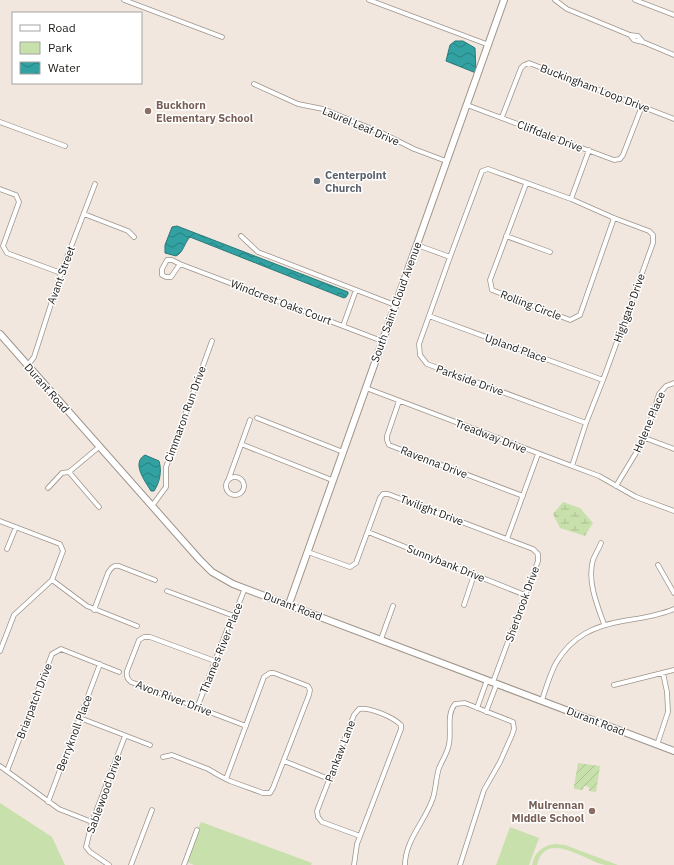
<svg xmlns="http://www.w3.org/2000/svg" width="674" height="865" viewBox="0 0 674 865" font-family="'IBM Plex Sans',sans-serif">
<defs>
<pattern id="wetland-marsh" width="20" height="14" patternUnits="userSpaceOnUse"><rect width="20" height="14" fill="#c8e0ab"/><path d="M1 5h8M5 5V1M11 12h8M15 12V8" fill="none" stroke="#abc092"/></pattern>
<pattern id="garden-furrows" width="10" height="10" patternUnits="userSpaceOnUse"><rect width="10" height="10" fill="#c8e0ab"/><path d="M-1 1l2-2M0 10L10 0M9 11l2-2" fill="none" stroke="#abc092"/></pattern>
<pattern id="water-waves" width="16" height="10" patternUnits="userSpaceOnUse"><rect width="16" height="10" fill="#31a1a1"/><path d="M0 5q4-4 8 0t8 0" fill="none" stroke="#298282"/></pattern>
</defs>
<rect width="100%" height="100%" fill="#f1e7de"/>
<path fill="#c8e0ab" d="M 0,803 L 52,837 L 65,865 L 0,865 Z
M 201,822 L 312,863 L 311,865 L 194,865 L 187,862 L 200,829 L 198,828 Z
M 510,827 L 539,838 L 529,865 L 496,865 Z
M 555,844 L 565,845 L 618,865 C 614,865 609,865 605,865 C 585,861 546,829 537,865 L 532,865 C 534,853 543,845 555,844 Z"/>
<path fill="url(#wetland-marsh)" d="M 563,502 L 580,508 L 593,523 L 585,536 L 560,528 L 553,514 Z"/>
<path fill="url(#garden-furrows)" d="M 578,763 L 600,766 L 596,792 L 589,791 L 589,787 L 584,786 L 583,790 L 574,789 L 574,786 Z"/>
<path fill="url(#water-waves)" stroke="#2b7878" d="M 455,41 L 463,41 L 475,48 L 476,73 L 446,61 L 450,45 Z
M 177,226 L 348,292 L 348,294 L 346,297 L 344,298 L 190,237 C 184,243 184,252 176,256 L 165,253 L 165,245 L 172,227 Z
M 145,455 L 159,461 C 162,471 160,482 154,491 L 151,491 C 145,481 131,463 145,455 Z"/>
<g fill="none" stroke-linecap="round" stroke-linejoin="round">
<defs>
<path id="street" d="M 124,0 L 222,37
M 369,0 L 489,45
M 555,0 L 567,9 L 630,35 L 638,36 L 643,42
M 635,0 L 674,15
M 630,35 L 634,40 L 643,42 L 674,55
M 254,84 L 298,104 L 323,109 L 382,133 L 414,149 L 446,161
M 467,105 L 614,160 L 620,159 L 623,155 L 642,106
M 502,117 L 521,68 L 524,65 L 529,63 L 674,119
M 0,122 L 65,146
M 526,184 L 490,280 L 492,290 L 570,320 L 580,315 L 614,218
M 0,189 L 16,195 L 19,202 L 3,246 L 7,253 L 61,273
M 571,199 L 589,150
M 84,214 L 128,231 L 134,237
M 241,236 L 258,252 L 395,305
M 506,236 L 550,252
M 417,245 L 450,257
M 180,264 L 172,260 L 167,260 L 162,269 L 162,275 L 166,277 L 171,277 L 180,264 L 382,341
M 429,316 L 603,380
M 343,326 L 356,290
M 28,365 L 34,357 L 61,273 L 95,184
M 366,388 L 572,466 L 599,476 L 636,497 L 674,511
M 399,401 L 387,436 L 387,440 L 389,445 L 523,496
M 257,418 L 343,452
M 645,438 L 674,449
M 241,444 L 332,480
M 572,466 L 586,423 L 603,380 L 653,243 L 653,235 L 649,231 L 614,218 L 571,199 L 488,169 L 482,171 L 450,257 L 419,344 L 420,355 L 427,364 L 586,423
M 69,472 L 99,507
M226 486a9 9 0 1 1 18 0a9 9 0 1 1-18 0Z
M 229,478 L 250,420
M 616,486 L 645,438 L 659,394 L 666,386 L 674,383
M 48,488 L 62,473 L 69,472 L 99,447
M 152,506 L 166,487 L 166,467 L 212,341
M 0,521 L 60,544 L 63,551 L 52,580 L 14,615 L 0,651
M 368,532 L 525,595
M 507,539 L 538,454
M 601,543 C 599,549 595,554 593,560 C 587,581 597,605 604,624
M 7,549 L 16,527
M 308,552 L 350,567 L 356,563 L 380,498 L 383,494 L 388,494 L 533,549 L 538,554 L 538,561 L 493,682
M 658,565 L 674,593
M 52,580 L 87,606 L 137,626
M 167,591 L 234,616
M 464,605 L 474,575
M 94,610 L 108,573 C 111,568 113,565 119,566 L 155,580
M 381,639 L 393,606
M 215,661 L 150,637 L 144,637 L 139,640 L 127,671 C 126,676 127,679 131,682 L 246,726
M 614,685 L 674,670
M 542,700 C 546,688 550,674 556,663 C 572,636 594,626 623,621 C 641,618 658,616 674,609
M 197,708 L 230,622 L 234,616 L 245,588
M 477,708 L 487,680
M 486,712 L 497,683
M 80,718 L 150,745
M 657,745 L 668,712 L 667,692 L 663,673
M 163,757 L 172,755 L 208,769 L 220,776 L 230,781 L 263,793 L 270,793 L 273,788 L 309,695 L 310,690 L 308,686 L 274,673 L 270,673 L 264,677 L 226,779
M 284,761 L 329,779
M 0,766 L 59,809 L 92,822
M 7,771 L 52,654 L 61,649 L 119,672
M 48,802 L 100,664
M 109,865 L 90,852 L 86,847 L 92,822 L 125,736
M 131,865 L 152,810
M 184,865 L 197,830
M 354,865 L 357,844 L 401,729 L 401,725 C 393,717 370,707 359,709 L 354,715 L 317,811 L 318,817 L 322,822 L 360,836
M 405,865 C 405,840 426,820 433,798 C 436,788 436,777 439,768 C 442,761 446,755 448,748 C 453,735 445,716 455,704 L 465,703 L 513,722 L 514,729 L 512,735 L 500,762 L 484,790 L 460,865"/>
<path id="secondary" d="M 0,334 L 199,559 L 212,572 L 233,584 L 674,751
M 289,604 L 504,0"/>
</defs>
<use href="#street" stroke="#9d948b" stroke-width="5.5"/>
<use href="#secondary" stroke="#9d948b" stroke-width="8"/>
<use href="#street" stroke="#fff" stroke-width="4"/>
<use href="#secondary" stroke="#fff" stroke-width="6"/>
</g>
<g fill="#8d6e63" stroke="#fff" stroke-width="1.5">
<circle cx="148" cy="111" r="4"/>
<circle cx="592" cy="811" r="4"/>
</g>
<circle fill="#6b7280" stroke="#fff" stroke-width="1.5" cx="317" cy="181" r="4"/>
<g text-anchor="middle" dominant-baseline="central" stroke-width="3" stroke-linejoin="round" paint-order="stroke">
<g font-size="11" fill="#1d1a17" stroke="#fff">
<text transform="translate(595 88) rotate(21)">Buckingham Loop Drive</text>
<text transform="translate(361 126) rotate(23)">Laurel Leaf Drive</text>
<text transform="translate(550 136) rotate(21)">Cliffdale Drive</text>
<text transform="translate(61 275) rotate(-70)">Avant Street</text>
<text transform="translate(281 302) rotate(21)">Windcrest Oaks Court</text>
<text transform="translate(396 302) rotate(-70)">South Saint Cloud Avenue</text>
<text transform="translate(531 305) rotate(21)">Rolling Circle</text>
<text transform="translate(629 308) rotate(-70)">Highgate Drive</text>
<text transform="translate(516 348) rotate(20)">Upland Place</text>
<text transform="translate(470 380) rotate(20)">Parkside Drive</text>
<text transform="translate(47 388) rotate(49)">Durant Road</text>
<text transform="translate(185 414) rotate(-70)">Cimmaron Run Drive</text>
<text transform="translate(649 422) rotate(-67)">Helene Place</text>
<text transform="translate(491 436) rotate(21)">Treadway Drive</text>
<text transform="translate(434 462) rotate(21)">Ravenna Drive</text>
<text transform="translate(432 510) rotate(21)">Twilight Drive</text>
<text transform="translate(446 563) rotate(22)">Sunnybank Drive</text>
<text transform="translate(522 604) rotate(-70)">Sherbrook Drive</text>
<text transform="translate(293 606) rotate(21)">Durant Road</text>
<text transform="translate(221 648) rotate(-68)">Thames River Place</text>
<text transform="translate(174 698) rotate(21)">Avon River Drive</text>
<text transform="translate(34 701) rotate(-69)">Briarpatch Drive</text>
<text transform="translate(596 721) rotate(21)">Durant Road</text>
<text transform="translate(74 733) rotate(-69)">Berryknoll Place</text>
<text transform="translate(340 751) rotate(-69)">Pankaw Lane</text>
<text transform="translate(104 794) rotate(-70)">Sablewood Drive</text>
</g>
<g font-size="11" font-weight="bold" fill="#785e54" stroke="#fff" text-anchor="start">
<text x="156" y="105">Buckhorn<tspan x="156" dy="13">Elementary School</tspan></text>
<text x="584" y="805" text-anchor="end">Mulrennan<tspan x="584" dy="13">Middle School</tspan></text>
</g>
<g font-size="11" font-weight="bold" fill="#5b616d" stroke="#fff" text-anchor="start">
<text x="325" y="175">Centerpoint<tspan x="325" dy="13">Church</tspan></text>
</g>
</g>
<rect x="12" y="12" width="130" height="72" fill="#ffffff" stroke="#a5a3a2"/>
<rect x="20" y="25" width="20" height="6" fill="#ffffff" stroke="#a5a3a2"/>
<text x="48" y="32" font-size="12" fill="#1d1a17">Road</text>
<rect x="20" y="42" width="20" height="12" fill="#c8e0ab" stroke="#a5a3a2"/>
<text x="48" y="52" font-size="12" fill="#1d1a17">Park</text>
<rect x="20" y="62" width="20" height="12" fill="url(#water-waves)" stroke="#a5a3a2"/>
<text x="48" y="72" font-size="12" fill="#1d1a17">Water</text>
</svg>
